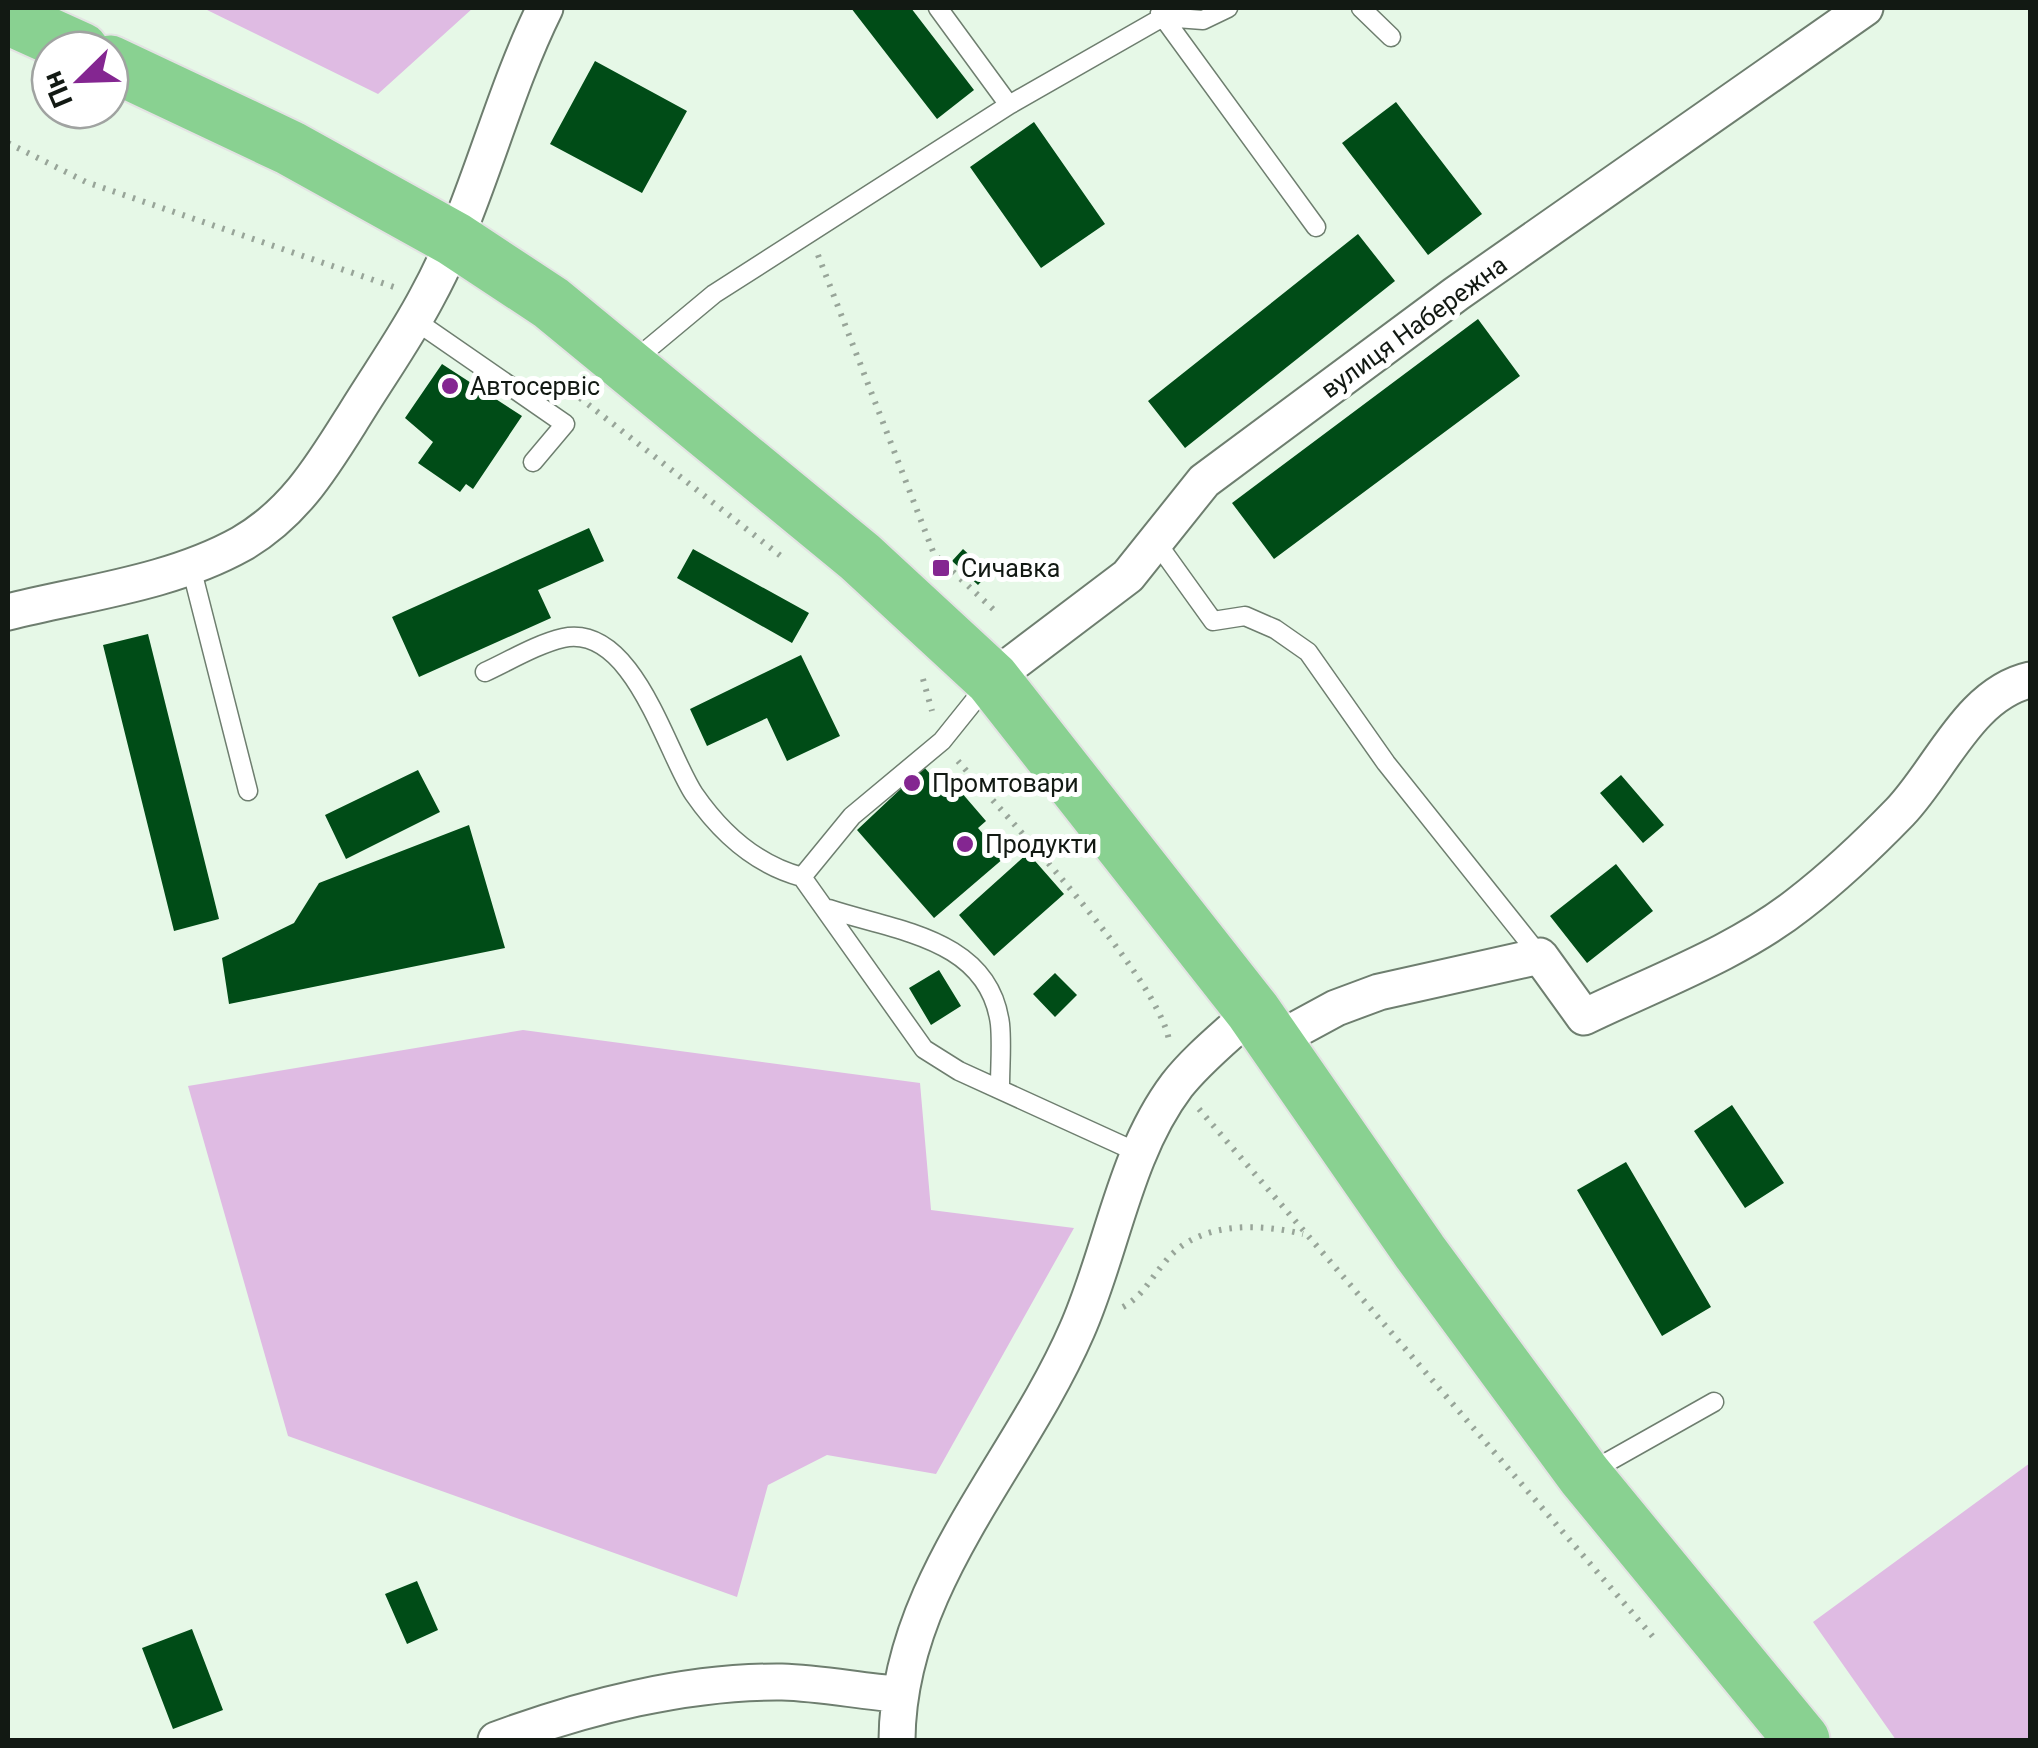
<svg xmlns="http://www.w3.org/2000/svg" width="2038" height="1748" viewBox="0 0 2038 1748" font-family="Roboto,sans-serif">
<rect width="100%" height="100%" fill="#e6f8e7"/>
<path fill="#dfbbe3" d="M 203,8 L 473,8 L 378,94 Z
M 523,1030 L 920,1083 L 931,1210 L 1074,1228 L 936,1474 L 827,1455 L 768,1485 L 737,1597 L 288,1436 L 188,1086 Z
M 2030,1463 L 2030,1740 L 1896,1740 L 1813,1622 Z"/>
<path fill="#004c17" d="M 851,8 L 911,8 L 974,90 L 937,119 Z
M 595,61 L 687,111 L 642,193 L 550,144 Z
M 1396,102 L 1482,214 L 1428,255 L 1342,143 Z
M 1034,122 L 1105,224 L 1041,268 L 970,167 Z
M 1358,234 L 1395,281 L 1185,448 L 1148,401 Z
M 1478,319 L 1520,376 L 1274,559 L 1232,503 Z
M 442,364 L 522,416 L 473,489 L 466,484 L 460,492 L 418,463 L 433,442 L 405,418 Z
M 589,528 L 604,561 L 538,590 L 551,618 L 419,677 L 392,617 Z
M 693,549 L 809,613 L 792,643 L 677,578 Z
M 963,549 L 989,573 L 978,585 L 952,561 Z
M 148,634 L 219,919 L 174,931 L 103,645 Z
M 801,655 L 840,736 L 787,761 L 767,718 L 707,746 L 690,709 Z
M 924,767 L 946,792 L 955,785 L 986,821 L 978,828 L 1004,858 L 934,918 L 857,830 Z
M 418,770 L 440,812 L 346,859 L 325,815 Z
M 1621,775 L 1664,825 L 1643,843 L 1600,793 Z
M 469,825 L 505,948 L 229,1004 L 222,958 L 294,923 L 319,883 Z
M 1028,853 L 1064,894 L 994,956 L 959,915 Z
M 1616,864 L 1653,911 L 1587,963 L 1550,916 Z
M 939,970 L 961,1006 L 931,1025 L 909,988 Z
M 1055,973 L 1077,995 L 1055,1017 L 1033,994 Z
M 1732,1105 L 1784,1183 L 1745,1208 L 1694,1131 Z
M 1626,1162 L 1711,1307 L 1662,1336 L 1577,1190 Z
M 417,1581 L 438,1630 L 407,1644 L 385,1594 Z
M 192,1629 L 223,1710 L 173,1729 L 142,1648 Z"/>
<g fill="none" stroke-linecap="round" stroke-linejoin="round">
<defs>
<path id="lane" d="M 938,8 L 1009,105
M 1361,8 L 1391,37
M 1160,13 L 1316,227
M 413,319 L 565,424 L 533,462
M 630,364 L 714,294 L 1009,105 L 1163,17 L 1203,20 L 1228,8
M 1157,543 L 1213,621 L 1245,616 L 1275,629 L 1308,652 L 1386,763 L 1540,956
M 191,567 L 248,791
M 485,672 C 509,661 537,644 563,638 C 633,623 666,752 694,794 C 721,833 757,865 802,877 L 852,816 L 942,741 L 987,685
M 802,877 L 924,1049 L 959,1071 L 1141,1154
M 829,909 C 895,931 989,938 1000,1024 C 1002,1044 1000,1066 1000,1087
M 1588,1473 L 1714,1402"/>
<path id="street" d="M 8,612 C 84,593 171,583 241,544 C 295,513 323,465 355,414 C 379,375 406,337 427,297 C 477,206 499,101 545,8
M 992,679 L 1128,576 L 1204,481 L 1456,294 L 1865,8
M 1275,1041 L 1336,1008 L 1379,992 L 1540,956 L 1584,1017 C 1654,983 1737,953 1799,904 C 1834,877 1869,844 1900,812 C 1941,769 1969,694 2030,680
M 496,1740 C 584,1707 687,1681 782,1682 C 820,1683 859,1691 897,1694
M 897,1740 C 898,1584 1018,1466 1077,1330 C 1112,1251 1124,1155 1177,1085 C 1198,1058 1228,1035 1253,1011"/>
<path id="highway" d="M 8,17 L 81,50
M 110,63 L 290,148 L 454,239 L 551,303 L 860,557 L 992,679 L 1253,1011 L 1420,1252 L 1584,1475 L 1802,1740"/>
</defs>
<use href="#lane" stroke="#6e7e6f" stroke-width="21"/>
<use href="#street" stroke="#6e7e6f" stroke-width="39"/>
<use href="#highway" stroke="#e3e3e3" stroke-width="59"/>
<path stroke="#98a599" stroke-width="6" stroke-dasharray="2.5 8" stroke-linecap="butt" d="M 8,143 L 86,182 L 394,287
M 818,255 L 934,554 L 994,610
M 580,398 L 786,560
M 923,679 L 932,711
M 958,761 C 1008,819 1156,974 1169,1040
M 1199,1109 L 1654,1638
M 1123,1307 C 1143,1296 1150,1279 1165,1262 C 1197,1221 1258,1223 1303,1234"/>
<use href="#lane" stroke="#fff" stroke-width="18"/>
<use href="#street" stroke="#fff" stroke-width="35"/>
<use href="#highway" stroke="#89d191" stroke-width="55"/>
</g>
<g fill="#842691" stroke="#fff" stroke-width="4">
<circle cx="450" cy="386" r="10"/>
<rect x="931" y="558" width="20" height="20" rx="5"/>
<circle cx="912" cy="783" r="10"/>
<circle cx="965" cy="844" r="10"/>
</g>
<g text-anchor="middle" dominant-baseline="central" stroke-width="10" stroke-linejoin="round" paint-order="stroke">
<g font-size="25" fill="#121913" stroke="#fff">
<text transform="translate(1414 327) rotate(-36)">вулиця Набережна</text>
</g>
<g font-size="25" fill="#121913" stroke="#fff" text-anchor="start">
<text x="470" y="386">Автосервіс</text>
<text x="961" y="568">Сичавка</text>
<text x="932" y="783">Промтовари</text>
<text x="985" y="844">Продукти</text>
</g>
</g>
<rect width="2038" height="1748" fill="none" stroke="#121913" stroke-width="20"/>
<g transform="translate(80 80) rotate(247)"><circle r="48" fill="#ffffff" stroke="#a0a3a1" stroke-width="2.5"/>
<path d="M0-8L18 38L0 25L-18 38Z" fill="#842691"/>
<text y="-15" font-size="28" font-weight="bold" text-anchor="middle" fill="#121913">Пн</text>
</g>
</svg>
